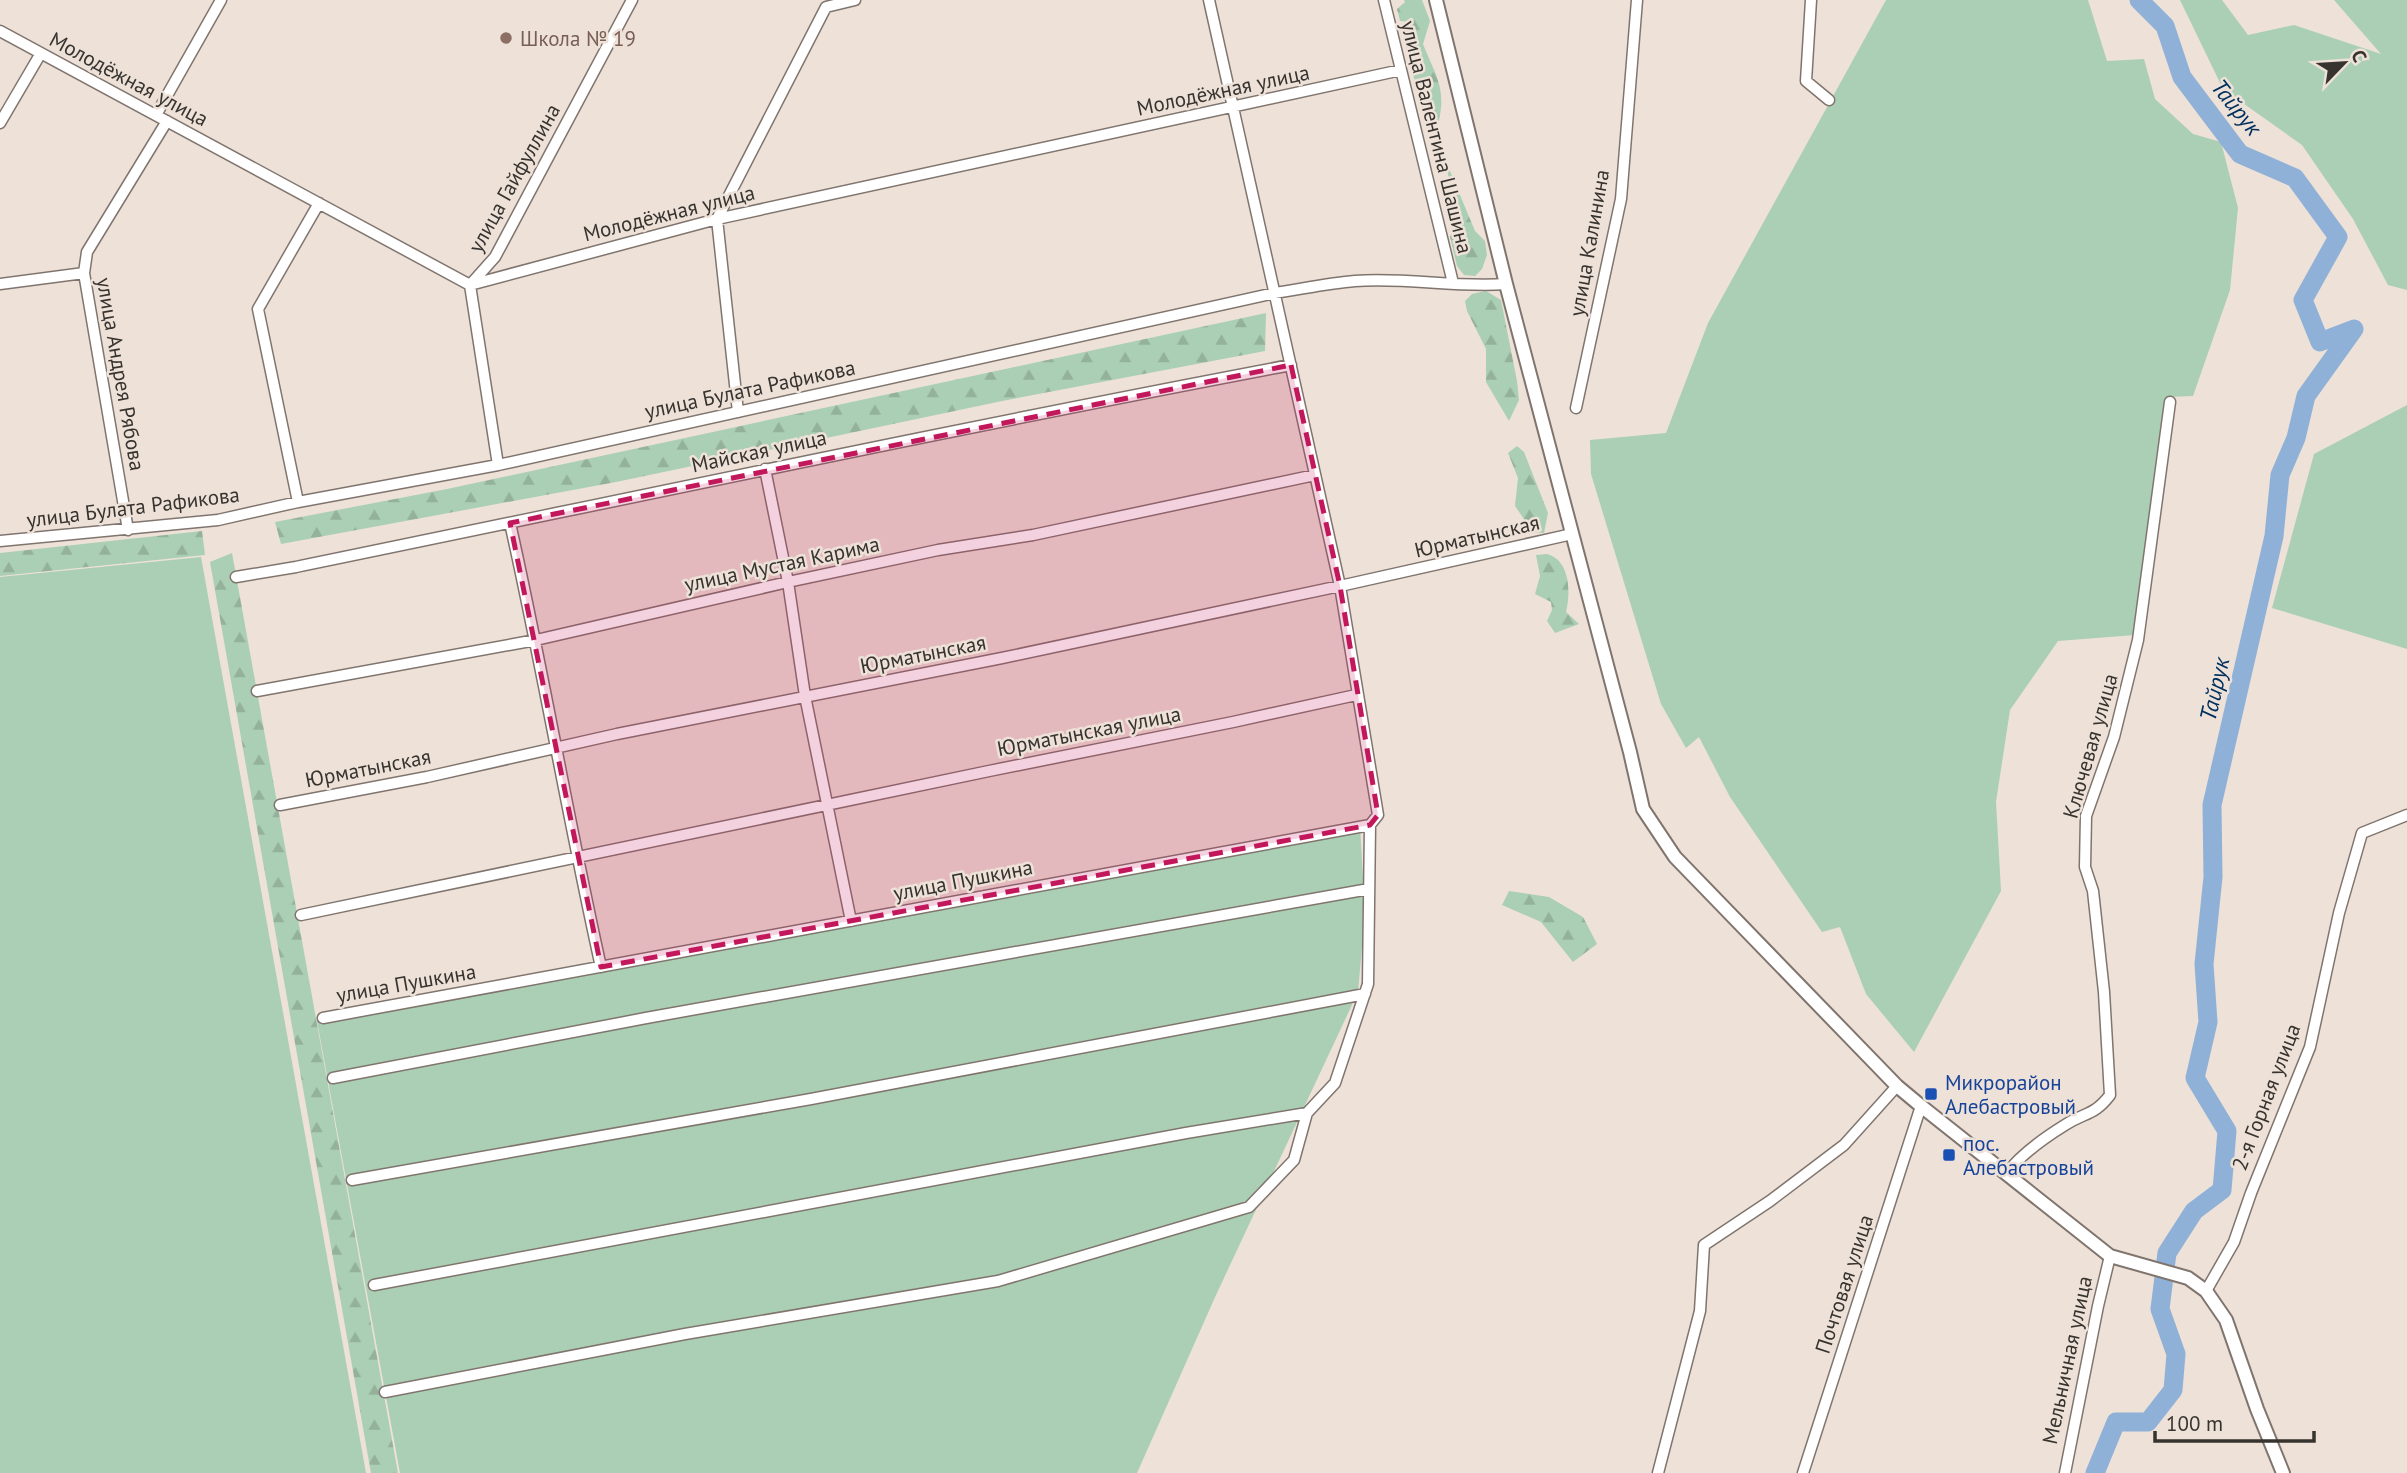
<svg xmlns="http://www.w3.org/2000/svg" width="2407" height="1473" viewBox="0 0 2407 1473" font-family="'PT Sans',sans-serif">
<defs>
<pattern id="forest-firs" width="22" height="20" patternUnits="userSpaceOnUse" patternTransform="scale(1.75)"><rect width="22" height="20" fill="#abcfb4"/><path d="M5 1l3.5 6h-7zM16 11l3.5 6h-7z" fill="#94b29b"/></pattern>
</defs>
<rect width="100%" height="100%" fill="#ede1d8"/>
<path fill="#abcfb4" d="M 1886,0 L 2088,0 L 2107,61 L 2144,59 L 2155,99 L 2193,134 L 2221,142 L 2238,208 L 2230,290 L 2193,396 L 2169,397 L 2135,635 L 2058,641 L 2010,710 L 1996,802 L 2001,891 L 1914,1052 L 1866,994 L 1840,927 L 1822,932 L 1730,797 L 1699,737 L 1686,748 L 1661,704 L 1591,474 L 1590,440 L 1666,433 L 1708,323 Z
M 2180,0 L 2222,0 L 2248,35 L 2294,25 L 2381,54 L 2334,0 L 2407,0 L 2407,290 L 2388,285 L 2353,219 L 2302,145 L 2223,89 Z
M 2407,405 L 2407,649 L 2272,608 L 2314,454 Z
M 201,557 L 366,1473 L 0,1473 L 0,577 Z
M 1360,826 L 1365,913 L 1358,992 L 1216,1295 L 1137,1473 L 400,1473 L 317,1021 Z"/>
<path fill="url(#forest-firs)" d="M 1404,0 L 1422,0 L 1430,21 L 1423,44 C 1438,81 1448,90 1436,132 L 1424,114 L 1406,49 L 1410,30 L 1408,22 L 1400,21 L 1397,9 L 1405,2 Z
M 1445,159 L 1475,231 L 1485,241 L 1487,255 L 1482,269 L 1475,276 L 1464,275 L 1457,266 L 1450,237 L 1457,220 Z
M 1486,291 L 1501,300 L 1517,381 L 1519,400 L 1509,421 L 1486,382 L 1486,349 L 1467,311 L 1465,301 L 1472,294 Z
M 1266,313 L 1265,351 L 1007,400 L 616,482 L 281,544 L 275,522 L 447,489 Z
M 1517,446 L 1524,452 L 1548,513 L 1544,533 L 1533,532 L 1515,506 L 1518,478 L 1508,453 Z
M 202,531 L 205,555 L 0,576 L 0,553 Z
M 232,553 L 398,1473 L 371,1473 L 210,562 Z
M 1547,554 C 1570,560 1571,592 1566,612 L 1579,624 L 1555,633 L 1547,621 L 1552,610 L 1551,602 L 1535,594 L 1540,576 L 1536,555 Z
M 1509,891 L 1549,897 L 1583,917 L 1597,944 L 1573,962 L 1541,922 L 1502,905 Z"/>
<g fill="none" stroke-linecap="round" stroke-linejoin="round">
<path stroke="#90b1d7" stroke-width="19" d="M 2095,1473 L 2116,1422 L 2148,1422 L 2173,1390 L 2176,1354 L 2160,1309 L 2167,1253 L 2194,1211 L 2222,1190 L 2227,1131 L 2195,1078 L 2208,1022 L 2204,964 L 2213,877 L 2212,805 L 2274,536 L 2280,475 L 2296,438 L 2306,396 L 2354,329 L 2320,342 L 2303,300 L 2338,237 L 2295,178 L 2240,154 L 2182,77 L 2165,26 L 2139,0"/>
<defs>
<path id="minor" d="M 1384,0 L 1453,283
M 1811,0 L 1806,81 L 1829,100
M 0,31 L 470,285 L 717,219 L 1401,70
M 156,115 L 221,0
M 0,123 L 41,53
M 0,284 L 84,273
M 1576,408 L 1621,199 L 1637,0
M 738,412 L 717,219 L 826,7 L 855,0
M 498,465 L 470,285 L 495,257 L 632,0
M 765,469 L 788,582 L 805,696 L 851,921
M 298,502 L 258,309 L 319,203
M 510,523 C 543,670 568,819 601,967
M 128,530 L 84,273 L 87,252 L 167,121
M 0,541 L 218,520 L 298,502 L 498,465 L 1275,293 C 1302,289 1329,283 1355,281 C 1406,277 1456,288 1506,284
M 236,577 L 296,567 C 627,499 958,428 1291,365
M 257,691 L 536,640 L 788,582 L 938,550 L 1033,535 L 1315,475
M 280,805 L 427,777 L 617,734 L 1002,658 L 1340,586 L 1572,534
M 301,915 L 989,771 L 1233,722 L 1356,695
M 323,1018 L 1370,825 L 1378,815 L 1340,586 L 1209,0
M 333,1078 L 646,1018 L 1369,889
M 2006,1174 C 2021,1154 2044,1138 2065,1125 C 2085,1112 2094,1116 2110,1095 L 2104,992 L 2093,891 L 2085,867 L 2086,816 L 2114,737 L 2138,640 L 2170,402
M 352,1180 L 811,1099 L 1365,994
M 374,1285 L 1186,1133 L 1307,1113 L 1335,1083 L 1368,984 L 1370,825
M 2206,1291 L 2234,1242 L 2251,1193 L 2310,1047 L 2339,913 L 2362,833 L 2407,815
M 385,1392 L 685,1334 L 998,1281 L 1249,1207 L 1294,1160 L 1307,1113
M 1658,1473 L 1700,1311 L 1704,1245 L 1770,1201 L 1844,1145 L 1897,1086
M 1803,1473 L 1921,1106
M 2065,1473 L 2098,1306 L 2110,1256"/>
<path id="tertiary" d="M 1436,0 L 1506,284 L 1630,752 L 1643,809 L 1675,857 L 1897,1086 L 1921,1106 L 2110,1256 L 2188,1278 L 2206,1291 L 2226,1320 L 2257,1409 L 2283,1473"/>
</defs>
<use href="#minor" stroke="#80756e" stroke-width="13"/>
<use href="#tertiary" stroke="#80756e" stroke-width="16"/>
<use href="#minor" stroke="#fff" stroke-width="10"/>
<use href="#tertiary" stroke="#fff" stroke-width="12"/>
</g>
<path fill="#c2185b" fill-opacity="0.2" stroke="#c2185b" stroke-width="5" stroke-dasharray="14 9" stroke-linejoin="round" d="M 1291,365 L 1340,586 L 1378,815 L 1370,825 L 601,967 L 510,523 Z"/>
<circle fill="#8d6e63" stroke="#ede1d8" stroke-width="2.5" cx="506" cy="38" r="7"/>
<g fill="#1a4fb4" stroke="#ede1d8" stroke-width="2.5">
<rect x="1924" y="1087" width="14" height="14" rx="3.5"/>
<rect x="1942" y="1148" width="14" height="14" rx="3.5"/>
</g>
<g text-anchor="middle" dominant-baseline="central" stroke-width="5" stroke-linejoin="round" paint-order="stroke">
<g font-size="21" fill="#785e54" stroke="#ede1d8" text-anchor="start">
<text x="520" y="38">Школа № 19</text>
</g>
<g font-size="21" fill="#37332f" stroke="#ede1d8">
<text transform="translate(129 79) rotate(28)">Молодёжная улица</text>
<text transform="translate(1223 90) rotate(-12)">Молодёжная улица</text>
<text transform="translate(1437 137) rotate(76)">улица Валентина Шашина</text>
<text transform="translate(514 178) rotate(-61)">улица Гайфуллина</text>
<text transform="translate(669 213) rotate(-14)">Молодёжная улица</text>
<text transform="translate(1589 243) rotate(-80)">улица Калинина</text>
<text transform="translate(121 374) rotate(80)">улица Андрея Рябова</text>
<text transform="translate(750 389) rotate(-12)">улица Булата Рафикова</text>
<text transform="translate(759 451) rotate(-12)">Майская улица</text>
<text transform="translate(133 507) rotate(-7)">улица Булата Рафикова</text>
<text transform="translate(1477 536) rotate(-13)">Юрматынская</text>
<text transform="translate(782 564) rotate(-12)">улица Мустая Карима</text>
<text transform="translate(923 654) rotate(-11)">Юрматынская</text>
<text transform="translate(1089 731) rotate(-11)">Юрматынская улица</text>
<text transform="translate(2090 746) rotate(-74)">Ключевая улица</text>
<text transform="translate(368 768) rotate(-11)">Юрматынская</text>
<text transform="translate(963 880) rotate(-11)">улица Пушкина</text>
<text transform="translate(406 983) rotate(-10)">улица Пушкина</text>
<text transform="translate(2266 1097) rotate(-69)">2-я Горная улица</text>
<text transform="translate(1844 1284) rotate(-72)">Почтовая улица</text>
<text transform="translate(2067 1360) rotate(-78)">Мельничная улица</text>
</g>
<g font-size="21" fill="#164399" stroke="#ede1d8" text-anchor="start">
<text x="1945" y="1082">Микрорайон<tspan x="1945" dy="24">Алебастровый</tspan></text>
<text x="1963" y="1143">пос.<tspan x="1963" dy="24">Алебастровый</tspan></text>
</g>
<g font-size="23" font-style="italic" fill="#002f5e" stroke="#ede1d8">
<text transform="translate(2237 107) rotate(51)">Тайрук</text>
<text transform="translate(2214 689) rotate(-77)">Тайрук</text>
</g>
</g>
<g transform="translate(2344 63) rotate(65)" stroke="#ede1d8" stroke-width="5" paint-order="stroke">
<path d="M0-5L12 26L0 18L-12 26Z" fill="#37332f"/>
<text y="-10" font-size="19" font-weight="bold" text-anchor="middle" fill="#37332f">С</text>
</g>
<path d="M2155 1431v10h159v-10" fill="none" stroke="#37332f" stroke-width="3.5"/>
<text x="2166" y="1431" font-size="21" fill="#37332f" stroke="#ede1d8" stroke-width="5" paint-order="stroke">100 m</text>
</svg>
